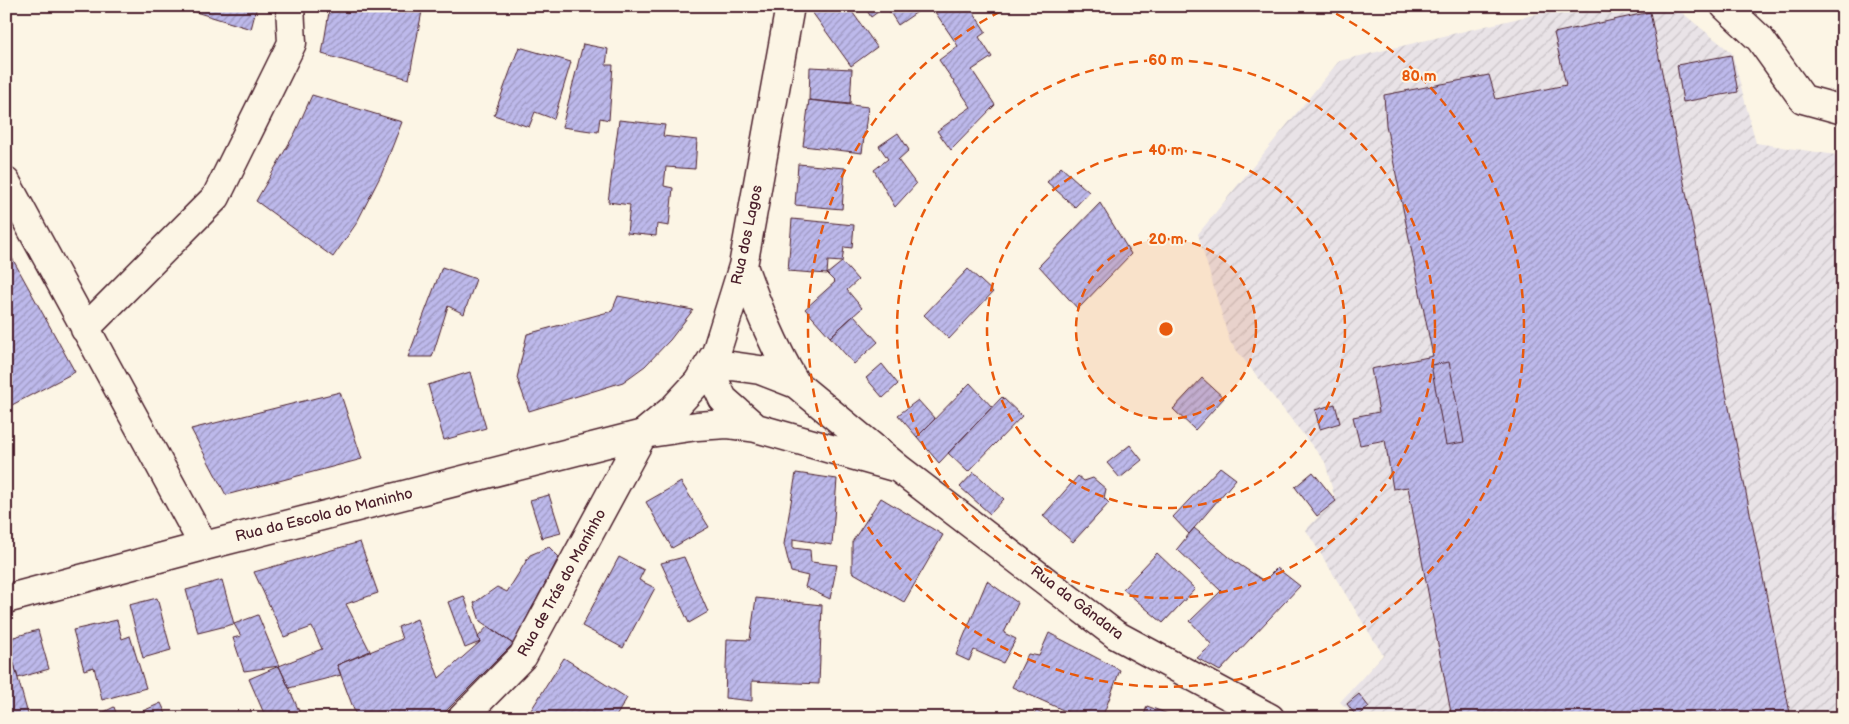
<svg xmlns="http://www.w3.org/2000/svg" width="1849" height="724" viewBox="0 0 1849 724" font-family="'Balsamiq Sans',sans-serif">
<defs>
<pattern id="industrial-furrows" width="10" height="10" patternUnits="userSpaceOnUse" patternTransform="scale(1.25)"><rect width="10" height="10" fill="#e9e3e7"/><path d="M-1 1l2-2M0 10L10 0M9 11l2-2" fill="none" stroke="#c9c2c6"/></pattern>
<pattern id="building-hatch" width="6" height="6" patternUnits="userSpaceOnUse" patternTransform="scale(1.25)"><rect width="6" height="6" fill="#bdb9eb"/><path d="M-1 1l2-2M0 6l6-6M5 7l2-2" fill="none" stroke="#9c96bf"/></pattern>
</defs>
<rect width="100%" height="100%" fill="#fcf5e5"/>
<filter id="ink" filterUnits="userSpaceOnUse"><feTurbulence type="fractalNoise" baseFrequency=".02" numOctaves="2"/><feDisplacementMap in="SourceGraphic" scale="10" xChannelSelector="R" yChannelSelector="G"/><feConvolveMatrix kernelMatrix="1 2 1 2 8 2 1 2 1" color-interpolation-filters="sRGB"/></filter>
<g filter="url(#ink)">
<path fill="url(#industrial-furrows)" d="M 1570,6 L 1669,6 L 1676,8 L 1732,53 L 1756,143 L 1843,156 L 1843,718 L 1357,718 L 1340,702 L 1383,655 L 1306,530 L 1335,499 L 1325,462 L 1230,342 L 1198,234 L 1339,61 Z"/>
<path fill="url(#building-hatch)" stroke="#4a1f2b" d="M 176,6 L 257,6 L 251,29 Z
M 330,6 L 423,6 L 409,79 L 322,54 Z
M 747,6 L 779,6 L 779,12 L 747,9 Z
M 821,6 L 848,6 L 877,47 L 851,66 L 812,12 Z
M 864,6 L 886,6 L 871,17 Z
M 886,6 L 926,6 L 898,25 Z
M 931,6 L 969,6 L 986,32 L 979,37 L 992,57 L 972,70 L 995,105 L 951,150 L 937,131 L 971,107 L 939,60 L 958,46 Z
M 1650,12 L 1791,718 L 1452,718 L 1408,487 L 1393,489 L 1385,440 L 1360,445 L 1353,417 L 1379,412 L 1371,369 L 1433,356 L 1386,125 L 1384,95 L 1489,75 L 1496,99 L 1566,85 L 1554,33 Z
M 583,44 L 608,49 L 606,65 L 613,65 L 609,120 L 600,118 L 598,132 L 562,127 Z
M 519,47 L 571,62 L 554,119 L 535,112 L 529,127 L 494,115 Z
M 1731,55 L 1738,92 L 1683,102 L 1677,65 Z
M 810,67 L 852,69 L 850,104 L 809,100 Z
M 312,95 L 402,122 L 382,173 L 356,224 L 333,257 L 256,201 L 295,133 Z
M 809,100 L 868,107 L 862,153 L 803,146 Z
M 619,120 L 665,125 L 663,136 L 697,140 L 695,169 L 666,167 L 664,186 L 673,188 L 669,226 L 657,224 L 656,236 L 627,233 L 630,205 L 608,202 Z
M 898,133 L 909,150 L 898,160 L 916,184 L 895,207 L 874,170 L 888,159 L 879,146 Z
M 798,164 L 845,168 L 842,209 L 795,205 Z
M 1061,167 L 1089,192 L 1075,207 L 1047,182 Z
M 1100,203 L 1131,254 L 1078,309 L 1039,266 Z
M 792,219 L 854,225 L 852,248 L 844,247 L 842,262 L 828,261 L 827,274 L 788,271 Z
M 6,247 L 75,372 L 10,406 L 6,399 Z
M 842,262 L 858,280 L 847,290 L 862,308 L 830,337 L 805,309 L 835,282 L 827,274 Z
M 442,267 L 476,279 L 464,314 L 448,306 L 432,357 L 408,357 Z
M 968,269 L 993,292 L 949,339 L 924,315 Z
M 618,296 L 693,310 L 670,340 L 645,366 L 623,382 L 529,411 L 517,378 L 527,334 L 612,311 Z
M 854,315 L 878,342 L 854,364 L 830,337 Z
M 1449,362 L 1464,442 L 1446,445 L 1431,365 Z
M 882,364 L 898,384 L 883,398 L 866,378 Z
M 470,372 L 486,428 L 444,440 L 428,385 Z
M 1202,378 L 1224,398 L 1195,430 L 1173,409 Z
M 970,383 L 992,407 L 939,463 L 917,437 Z
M 340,392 L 362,459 L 226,495 L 191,429 Z
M 1002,397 L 1022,416 L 968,472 L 948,453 Z
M 918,400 L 935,419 L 917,437 L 898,415 Z
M 1335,404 L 1340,423 L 1320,429 L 1315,410 Z
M 1130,445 L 1142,460 L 1120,478 L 1107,463 Z
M 1220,467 L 1236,479 L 1189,534 L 1173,517 Z
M 974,472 L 1004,499 L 990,514 L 960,487 Z
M 1313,472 L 1336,501 L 1317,516 L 1295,487 Z
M 796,473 L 837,479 L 832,545 L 793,539 L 793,548 L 810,550 L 811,562 L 837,565 L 830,599 L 805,587 L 808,576 L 791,572 L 784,544 Z
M 1078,476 L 1084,481 L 1093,478 L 1106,489 L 1104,498 L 1109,503 L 1073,542 L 1043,516 Z
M 681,482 L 709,527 L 672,548 L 646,502 Z
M 549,495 L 561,533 L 542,538 L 530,500 Z
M 881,498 L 943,535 L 904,602 L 852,572 L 852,542 Z
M 1194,528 L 1234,561 L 1264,581 L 1277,568 L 1300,586 L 1220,671 L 1197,658 L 1212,645 L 1190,621 L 1221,591 L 1177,549 Z
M 360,542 L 378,593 L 346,604 L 370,651 L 337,665 L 341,675 L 289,688 L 279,666 L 322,649 L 312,627 L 284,637 L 254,572 Z
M 549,547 L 559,557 L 513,644 L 480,621 L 474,603 L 497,587 L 507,592 L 530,555 Z
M 1157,553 L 1195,589 L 1163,623 L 1123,589 Z
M 619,557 L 644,570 L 639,580 L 655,588 L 623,648 L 582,626 Z
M 684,557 L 708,612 L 689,623 L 661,563 Z
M 222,580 L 234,624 L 198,633 L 186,590 Z
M 987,581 L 1018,603 L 1004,633 L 1016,639 L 1003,663 L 974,650 L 969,661 L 956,655 Z
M 464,596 L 480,642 L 465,648 L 448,602 Z
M 157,598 L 171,650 L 143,658 L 129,605 Z
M 756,598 L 822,605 L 819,684 L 752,681 L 752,701 L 725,698 L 727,639 L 750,640 Z
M 258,615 L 279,666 L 244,671 L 233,638 L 241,636 L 234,624 Z
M 417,619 L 439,678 L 480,642 L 478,637 L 488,626 L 513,644 L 439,718 L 357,718 L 337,665 L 402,639 L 398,627 Z
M 117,620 L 122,639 L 130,636 L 146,688 L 102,700 L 94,667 L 84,670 L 73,630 Z
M 38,630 L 49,669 L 18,678 L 7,639 Z
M 1049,633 L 1120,670 L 1102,718 L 1072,718 L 1074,715 L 1012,687 L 1028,654 L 1039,656 Z
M 6,639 L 7,639 L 29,718 L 6,718 Z
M 564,658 L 627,698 L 615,718 L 526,718 Z
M 279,666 L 289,688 L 302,718 L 266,718 L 249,679 Z
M 1359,694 L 1369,707 L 1357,717 L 1347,704 Z
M 161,703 L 168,718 L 127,718 Z
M 1147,706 L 1176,717 L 1176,718 L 1143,718 Z
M 114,707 L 118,718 L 95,718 L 94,717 Z
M 1036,711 L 1052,718 L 1032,718 Z"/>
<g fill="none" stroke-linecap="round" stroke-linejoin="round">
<defs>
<path id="street" d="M 1725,6 L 1760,39 L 1803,99 L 1843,110
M 6,182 L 204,546
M 85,329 L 216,197 L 292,43 L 290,6
M 462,718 L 523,656 L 643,434"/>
<path id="secondary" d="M 743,266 C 758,308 773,346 796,384
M 708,367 L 732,366 L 760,370 L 796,384 L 898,468 L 1116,635 L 1270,718
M 708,367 L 723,399 L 756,428
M 643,434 L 673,409 L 698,382 L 716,353 L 743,266 L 790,6
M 6,599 L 204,546 L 643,434 L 697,426 L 727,424 L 756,428 L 898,468"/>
</defs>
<use href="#street" stroke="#4a1f2b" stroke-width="31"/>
<use href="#secondary" stroke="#4a1f2b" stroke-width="31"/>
<use href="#street" stroke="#fcf5e5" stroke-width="28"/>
<use href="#secondary" stroke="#fcf5e5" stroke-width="28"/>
</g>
</g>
<circle cx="1166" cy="329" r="90" fill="#e8590c" fill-opacity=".12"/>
<g fill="none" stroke="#e8590c" stroke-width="2.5" stroke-dasharray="9 6">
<circle cx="1166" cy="329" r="90"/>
<circle cx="1166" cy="329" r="179"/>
<circle cx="1166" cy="329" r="269"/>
<path d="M1323 7A358 358 0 1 1 1009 7"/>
</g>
<g text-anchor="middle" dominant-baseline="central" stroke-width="4" stroke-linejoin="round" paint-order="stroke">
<g font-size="15" fill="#4a1f2b" stroke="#fcf5e5">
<text transform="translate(747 235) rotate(-78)">Rua dos Lagos</text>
<text transform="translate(324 515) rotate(-14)">Rua da Escola do Maninho</text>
<text transform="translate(562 583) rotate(-61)">Rua de Trás do Manínho</text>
<text transform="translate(1077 603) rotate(37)">Rua da Gândara</text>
</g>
</g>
<circle cx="1166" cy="329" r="8" fill="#e8590c" stroke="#fcf5e5" stroke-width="2.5"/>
<g font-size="15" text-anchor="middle" font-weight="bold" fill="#e8590c" stroke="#fcf5e5" stroke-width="4" stroke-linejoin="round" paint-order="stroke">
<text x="1166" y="65">60 m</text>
<text x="1419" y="81">80 m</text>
<text x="1166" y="155">40 m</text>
<text x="1166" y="244">20 m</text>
</g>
<rect width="1849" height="724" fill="none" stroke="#fcf5e5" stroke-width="25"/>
<rect x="12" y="12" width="1824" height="699" fill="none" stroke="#4a1f2b" stroke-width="2" filter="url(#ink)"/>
</svg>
